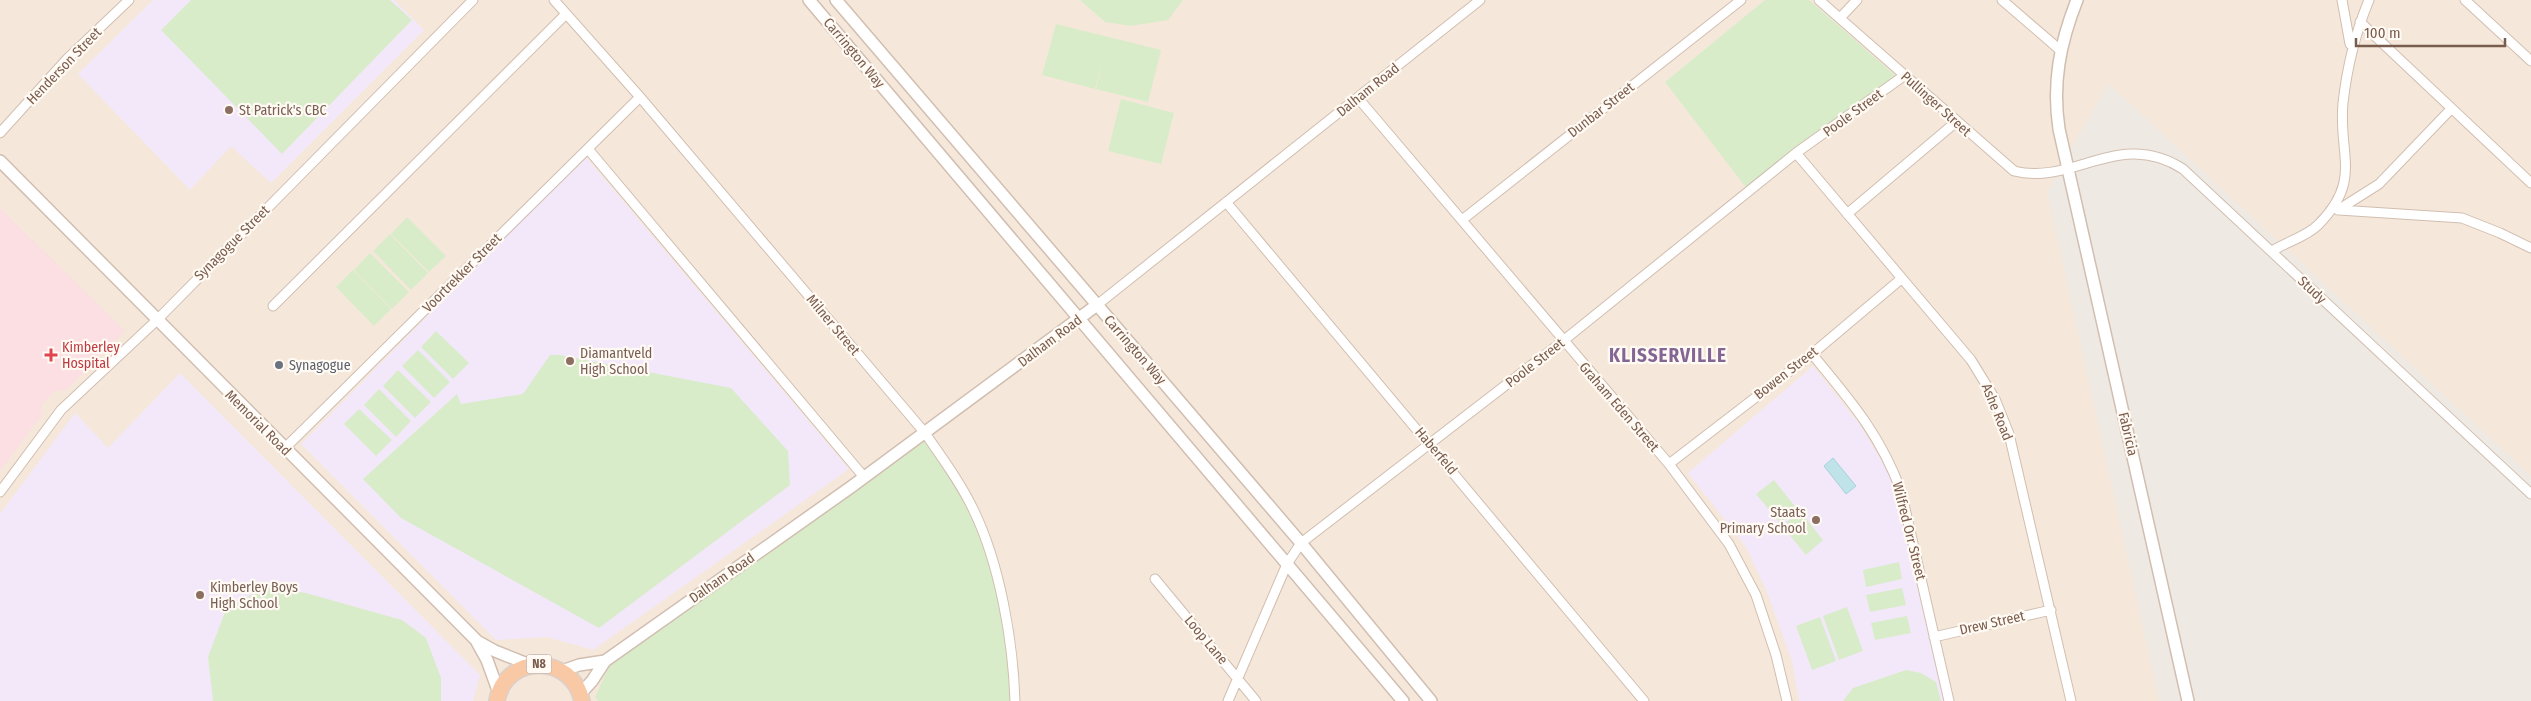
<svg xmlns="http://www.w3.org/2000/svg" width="2531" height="701" viewBox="0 0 2531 701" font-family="'Fira Sans Condensed',sans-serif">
<rect width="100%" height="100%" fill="#fdf6ec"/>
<path fill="#f5e8da" d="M 0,0 L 2531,0 L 2531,701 L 0,701 Z"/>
<path fill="#efe9e4" d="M 2108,83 L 2531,476 L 2531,701 L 2159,701 L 2047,192 Z"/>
<path fill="#f3e8fa" d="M 153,0 L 394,0 L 424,30 L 271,183 L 231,146 L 190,190 L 78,74 Z
M 585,156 L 849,469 L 593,650 L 547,637 L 496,640 L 301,444 Z
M 1813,366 L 1861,426 L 1901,494 L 1945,701 L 1799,701 L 1792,661 L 1767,592 L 1746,547 L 1688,473 Z
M 180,373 L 480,675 L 473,701 L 0,701 L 0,514 L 75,413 L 108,448 Z"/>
<path fill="#fbdfe3" d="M 0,208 L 125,331 L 65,391 L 55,391 L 42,404 L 41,416 L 0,471 Z"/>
<path fill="#d8ecc9" d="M 191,0 L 390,0 L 412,20 L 282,154 L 161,30 Z
M 1080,0 L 1183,0 L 1168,20 L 1131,26 L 1105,22 Z
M 1765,0 L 1809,0 L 1896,76 L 1751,194 L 1665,82 Z
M 1056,24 L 1161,50 L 1148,102 L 1096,89 L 1102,63 L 1095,89 L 1042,75 Z
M 1121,99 L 1174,113 L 1161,164 L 1108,151 Z
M 407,217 L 446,256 L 429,272 L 391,234 Z
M 390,234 L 428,273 L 411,290 L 373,251 Z
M 370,253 L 409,292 L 392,309 L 354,270 Z
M 353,270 L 391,309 L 374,326 L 336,287 Z
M 436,331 L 469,363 L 453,379 L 421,347 Z
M 418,350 L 450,382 L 434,398 L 402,366 Z
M 550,355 L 560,355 L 731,388 L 788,451 L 790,485 L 599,628 L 401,518 L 363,479 L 457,394 L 461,404 L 523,394 Z
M 398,370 L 431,402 L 415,418 L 383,386 Z
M 379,389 L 411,421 L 396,437 L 364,405 Z
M 359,409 L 392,440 L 376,456 L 344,424 Z
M 925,434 L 975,511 L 1003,597 L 1014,701 L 598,701 L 595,697 L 610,664 Z
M 1774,480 L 1797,509 L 1780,523 L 1756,494 Z
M 1800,511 L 1823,540 L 1806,555 L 1782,526 Z
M 1899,562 L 1902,579 L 1866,587 L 1863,570 Z
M 263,587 L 306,593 L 402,620 L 426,638 L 441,678 L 441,701 L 213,701 L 208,657 L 225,612 Z
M 1902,588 L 1906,605 L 1870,612 L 1866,595 Z
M 1847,607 L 1863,651 L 1839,660 L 1823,616 Z
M 1907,616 L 1911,633 L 1875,640 L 1871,623 Z
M 1820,617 L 1836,661 L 1812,670 L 1796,626 Z
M 1906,670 L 1921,673 L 1936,682 L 1941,701 L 1843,701 L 1853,688 Z"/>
<path fill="#bfe3e8" stroke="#a5d3da" d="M 1833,458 L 1856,486 L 1846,494 L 1824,466 Z"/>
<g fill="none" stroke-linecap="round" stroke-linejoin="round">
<defs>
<path id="minor" d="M 554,0 L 640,97 L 925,433 C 942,458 961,483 974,511 C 1000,565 1013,641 1015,701
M 1819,0 L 2014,171 C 2074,186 2119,128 2183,169 L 2531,494
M 2002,0 L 2060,50
M 2342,0 L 2350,44
M 2465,0 L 2531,61
M 1840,18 L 1857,0
M 2360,22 L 2531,183
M 1358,98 L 1669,464 L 1729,544 L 1756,595 L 1776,655 L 1787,701
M 0,133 L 67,59 L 129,0
M 588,149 L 864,477
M 1796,153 L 1971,360 L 1995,399 L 2009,434 L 2071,701
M 1226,202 L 1644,701
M 2338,210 L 2379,184 L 2451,109
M 2339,210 L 2462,218 L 2500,233 L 2531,248
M 1847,214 L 1956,122
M 1462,220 L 1741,0
M 2272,251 C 2286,242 2306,237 2318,225 C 2363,180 2338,155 2343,103 C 2347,67 2355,34 2369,0
M 1097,305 L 1480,0
M 273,306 L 566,14
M 1812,354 C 1850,400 1880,434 1901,491 L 1949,701
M 284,449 L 640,97
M 1669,464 L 1812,354 L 1901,279
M 0,492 L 61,410 L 157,320 L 473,0
M 1155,579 L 1256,701
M 1934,637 L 2051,610
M 1228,701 L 1287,564 L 1301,543 L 1563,341 L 1796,153 L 1905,75"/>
<path id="tertiary" d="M 809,0 L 1403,701
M 836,0 L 1301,543 L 1431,701
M 2077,0 C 2060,43 2052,83 2059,129 L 2188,701
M 0,161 L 477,641 L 495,651 L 530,665
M 477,642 L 487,660 L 499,693
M 562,671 L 579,665 L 605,661
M 580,694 L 592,681 L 605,661 L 851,487 L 1097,305"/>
<path id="trunk" d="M 497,701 C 505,653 573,654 582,701"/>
</defs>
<use href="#minor" stroke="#d1beb0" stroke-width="11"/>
<use href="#tertiary" stroke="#d1beb0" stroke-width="14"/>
<use href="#trunk" stroke="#dad1cd" stroke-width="18"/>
<use href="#minor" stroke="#fff" stroke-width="9"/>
<use href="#tertiary" stroke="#fff" stroke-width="11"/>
<use href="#trunk" stroke="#f9c8a4" stroke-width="15"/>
</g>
<g fill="#8d6e63" stroke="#fffaf3" stroke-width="2">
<circle cx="229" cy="110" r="5"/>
<circle cx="570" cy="361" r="5"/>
<circle cx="1816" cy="520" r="5"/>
<circle cx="200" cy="595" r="5"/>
</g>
<path fill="#e0444e" stroke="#fffaf3" stroke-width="2" d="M48.5 347.5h5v5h5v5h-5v5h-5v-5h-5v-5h5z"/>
<circle fill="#6b7280" stroke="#fffaf3" stroke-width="2" cx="279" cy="365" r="5"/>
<g text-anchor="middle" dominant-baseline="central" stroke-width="4.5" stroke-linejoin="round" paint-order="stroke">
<rect fill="#fffaf3" stroke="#a28b7f" stroke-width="1" x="526.5" y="654.5" width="25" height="19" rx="4"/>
<g font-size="12" font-weight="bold" fill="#7a5c4d">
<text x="539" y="664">N8</text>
</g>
<g font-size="14" fill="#7a5c4d" stroke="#fffaf3">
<text transform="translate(854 53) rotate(50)">Carrington Way</text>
<text transform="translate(64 66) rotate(-46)">Henderson Street</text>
<text transform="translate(1368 90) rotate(-39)">Dalham Road</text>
<text transform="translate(1936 104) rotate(42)">Pullinger Street</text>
<text transform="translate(1601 110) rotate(-38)">Dunbar Street</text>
<text transform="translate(1853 113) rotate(-36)">Poole Street</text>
<text transform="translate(232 243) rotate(-45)">Synagogue Street</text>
<text transform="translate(462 273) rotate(-45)">Voortrekker Street</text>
<text transform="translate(2312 290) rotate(43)">Study</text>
<text transform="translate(833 325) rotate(50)">Milner Street</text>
<text transform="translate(1050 341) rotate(-37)">Dalham Road</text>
<text transform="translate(1135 350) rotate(49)">Carrington Way</text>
<text transform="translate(1535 363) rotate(-38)">Poole Street</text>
<text transform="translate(1786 373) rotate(-38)">Bowen Street</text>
<text transform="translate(1619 407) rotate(49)">Graham Eden Street</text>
<text transform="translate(1997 412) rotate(68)">Ashe Road</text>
<text transform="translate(258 423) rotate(45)">Memorial Road</text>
<text transform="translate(2128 434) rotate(77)">Fabricia</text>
<text transform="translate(1436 451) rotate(50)">Haberfeld</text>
<text transform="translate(1909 531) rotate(76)">Wilfred Orr Street</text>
<text transform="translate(722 578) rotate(-35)">Dalham Road</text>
<text transform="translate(1992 623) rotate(-13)">Drew Street</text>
<text transform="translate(1206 640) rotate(50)">Loop Lane</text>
</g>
<g font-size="14" fill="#785e54" stroke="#fffaf3" text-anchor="start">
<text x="239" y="110">St Patrick's CBC</text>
<text x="580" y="353">Diamantveld<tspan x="580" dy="16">High School</tspan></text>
<text x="1806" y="512" text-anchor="end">Staats<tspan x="1806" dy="16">Primary School</tspan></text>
<text x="210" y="587">Kimberley Boys<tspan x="210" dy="16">High School</tspan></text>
</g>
<g font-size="14" fill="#be3a42" stroke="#fffaf3" text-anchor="start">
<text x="62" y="347">Kimberley<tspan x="62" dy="16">Hospital</tspan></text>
</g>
<g font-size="14" fill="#5b616d" stroke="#fffaf3" text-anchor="start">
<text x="289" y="365">Synagogue</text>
</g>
<g font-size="19" font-weight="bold" letter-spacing="1" fill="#846695" stroke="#fffaf3">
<text x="1668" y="355">KLISSERVILLE</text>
</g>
</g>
<path d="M2356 38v8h149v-8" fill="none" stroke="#7a5c4d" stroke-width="2.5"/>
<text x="2364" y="38" font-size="15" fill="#7a5c4d" stroke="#fffaf3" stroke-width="4" paint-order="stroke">100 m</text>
</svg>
